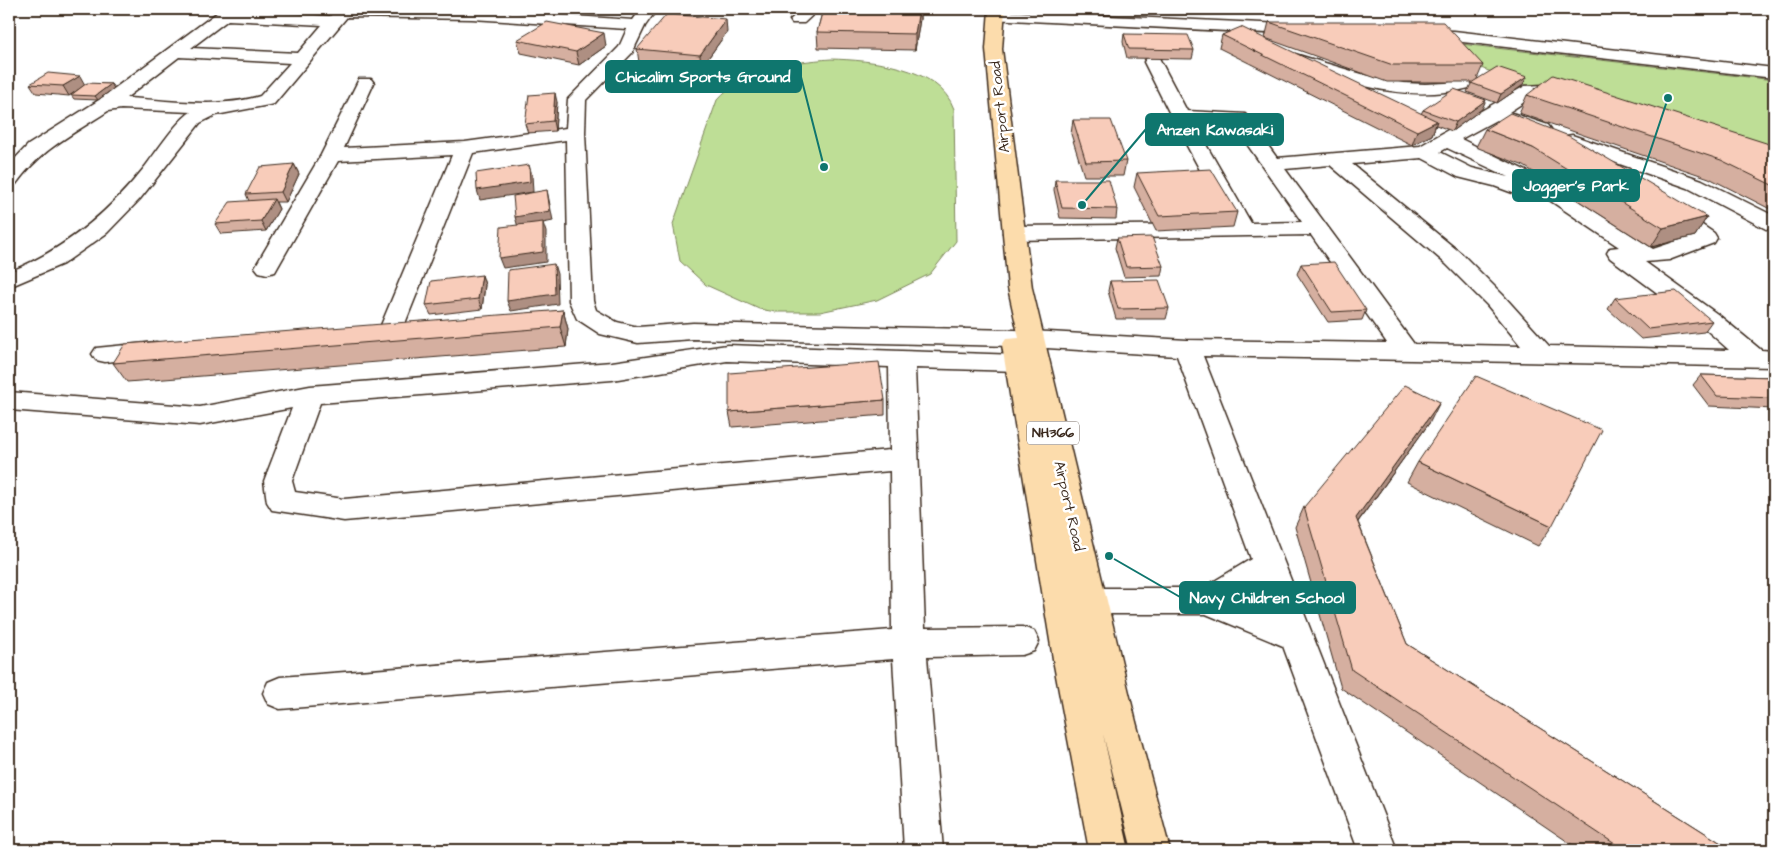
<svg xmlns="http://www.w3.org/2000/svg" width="1783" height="859" viewBox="0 0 1783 859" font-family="'Architects Daughter',sans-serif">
<rect width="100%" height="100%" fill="#fff"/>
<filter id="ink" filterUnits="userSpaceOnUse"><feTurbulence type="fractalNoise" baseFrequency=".02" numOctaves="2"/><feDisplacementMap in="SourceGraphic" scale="10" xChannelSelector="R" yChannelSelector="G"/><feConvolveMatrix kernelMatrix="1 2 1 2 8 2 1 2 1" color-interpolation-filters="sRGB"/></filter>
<g filter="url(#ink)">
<path fill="#bede96" stroke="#7c845a" d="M 1452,43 L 1774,80 L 1774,177 L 1478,67 Z
M 831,59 C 870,60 939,66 954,109 L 956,241 L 930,274 L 877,300 L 820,312 L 776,312 L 759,309 L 706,285 L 680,261 L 673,224 L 717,100 C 745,68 791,62 831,59 Z"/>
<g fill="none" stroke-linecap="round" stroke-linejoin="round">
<defs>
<path id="minor" d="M 222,9 L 330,16 L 337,9 L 472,9 L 633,20 L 641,9 L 657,9 L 645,26 L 632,53 L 586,100 L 585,133 L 593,301 L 596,310 L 617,322 L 638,327 L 693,323 L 1014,330 L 1187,340 L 1387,343 L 1311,235 L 1014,240 L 1006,238 L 1003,233 L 1006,228 L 1014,226 L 1229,224 L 1171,116 L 1144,62 L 1147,58 L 1159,58 L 1187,111 L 1245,114 L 1277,158 L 1420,146 L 1525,86 L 1543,85 L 1576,95 L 1579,99 L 1576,103 L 1570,105 L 1535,95 L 1509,112 L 1548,125 L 1551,129 L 1548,133 L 1534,133 L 1496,120 L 1461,139 L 1547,181 L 1653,249 L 1689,237 L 1658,216 L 1655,211 L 1658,206 L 1666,205 L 1674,206 L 1714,233 L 1717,238 L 1714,243 L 1669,260 L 1645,262 L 1720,316 L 1761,350 L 1774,351 L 1774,367 L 1203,356 L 1397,850 L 1358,850 L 1283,646 L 1206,614 L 1091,614 L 1080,610 L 1075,601 L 1080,592 L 1091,588 L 1203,588 L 1251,559 L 1177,356 L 1014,346 L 693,339 L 638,343 L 600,334 L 577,319 L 569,301 L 566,140 L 473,153 L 400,336 L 391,338 L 382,336 L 379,330 L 452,155 L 338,161 L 275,272 L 267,274 L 259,272 L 255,267 L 321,155 L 359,79 L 371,79 L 374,83 L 344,148 L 465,142 L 566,128 L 568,99 L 619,47 L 627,29 L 472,19 L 347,17 L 274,104 L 216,115 L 200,123 L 140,199 L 107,233 L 63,264 L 9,287 L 9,272 C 64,250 107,214 144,168 C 155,154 177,120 191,112 L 121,109 L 108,111 C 73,134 41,149 16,184 L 9,186 L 9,165 L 28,145 L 96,102 ZM 228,20 L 322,25 L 298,53 L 191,48 ZM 179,57 L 290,63 L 260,96 C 218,109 169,100 126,98 ZM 1193,122 L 1232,123 L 1302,222 L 1251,223 ZM 1447,148 L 1509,177 L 1472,168 L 1440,152 ZM 1422,158 L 1458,177 L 1494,186 L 1521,196 L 1528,194 L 1531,190 L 1530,188 L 1533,189 L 1619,247 L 1610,248 L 1607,253 L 1610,258 L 1702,326 L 1729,350 L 1549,346 L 1503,295 L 1462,254 L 1352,164 ZM 1330,165 L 1446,264 L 1487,305 L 1521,346 L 1414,344 L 1285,169 ZM 1261,585 L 1271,612 L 1238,599 Z
M 802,9 L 819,9 L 804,23 L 792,23 L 790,20 Z
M 997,11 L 1305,25 L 1311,27 L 1313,30 L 1311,33 L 1305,35 L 991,19 L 989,16 Z
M 1420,30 L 1454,31 L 1774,68 L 1774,78 L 1454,41 L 1414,39 L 1412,35 L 1414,31 Z
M 1295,54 L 1365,75 L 1403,83 L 1425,84 L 1446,83 L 1468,78 L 1474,79 L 1477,83 L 1474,87 C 1403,104 1356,84 1289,63 L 1286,59 L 1289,55 Z
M 1572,135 L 1702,180 L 1774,216 L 1774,230 L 1766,229 L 1688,188 L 1574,148 L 1572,154 L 1558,154 L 1548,143 L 1551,139 Z
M 156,342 L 165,344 L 169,350 L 165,356 L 105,362 L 96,360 L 92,354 L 96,348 Z
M 727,345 L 1018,355 L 1027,357 L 1031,363 L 1027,369 L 1018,371 L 915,368 L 925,628 L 1022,627 L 1034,631 L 1039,641 L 1034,651 L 1022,655 L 927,657 L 943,850 L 904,850 L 893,659 L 280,709 L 268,704 L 263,693 L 268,682 L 280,677 L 892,630 L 890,471 L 344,521 L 272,510 L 267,502 L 264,481 L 292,408 L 200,425 L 9,410 L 9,392 L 200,407 L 310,386 L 612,362 ZM 727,361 L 889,367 L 890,450 L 344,499 L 295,492 L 292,481 L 320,403 L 612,380 Z"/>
<path id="highway" d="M 989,9 L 1005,9 L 1002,49 L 1032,288 L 1136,722 L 1170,850 L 1132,850 L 1103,734 L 1129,850 L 1089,850 L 1054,665 L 1002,345 L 1006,339 L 1019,338 L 1008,288 L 986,49 Z"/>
</defs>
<use href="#minor" stroke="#3b2a1e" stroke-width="3"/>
<use href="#highway" stroke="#3b2a1e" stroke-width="3"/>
<use href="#minor" fill="#fff" fill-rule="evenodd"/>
<use href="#highway" fill="#fcdcac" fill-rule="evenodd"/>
</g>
<path fill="#d5afa0" stroke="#3b2a1e" d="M 823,9 L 920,9 L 920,19 L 915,50 L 818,48 L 817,32 Z
M 1269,22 L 1483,65 L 1477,79 L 1527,77 L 1522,86 L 1497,103 L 1467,92 L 1472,82 L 1387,82 L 1265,38 Z
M 727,32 L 701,68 L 639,62 L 637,49 Z
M 1124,34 L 1194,50 L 1192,59 L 1127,58 L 1123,42 Z
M 1222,35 L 1421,114 L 1423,110 L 1482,109 L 1452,131 L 1436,125 L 1432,135 L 1412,145 L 1219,48 Z
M 517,40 L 606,46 L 579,65 L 521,53 Z
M 30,84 L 111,84 L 114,88 L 98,100 L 74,99 L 71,95 L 73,93 L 69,96 L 36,93 Z
M 1527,95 L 1774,147 L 1774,211 L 1709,178 L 1519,113 Z
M 557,102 L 555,131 L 528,133 L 525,124 Z
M 1073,120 L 1126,161 L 1123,176 L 1084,176 L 1071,134 Z
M 1485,129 L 1707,217 L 1695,236 L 1651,247 L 1524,166 L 1476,147 Z
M 294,164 L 299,174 L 286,202 L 276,202 L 279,209 L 266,231 L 221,234 L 215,224 L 249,201 L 246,194 Z
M 1137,173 L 1237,212 L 1233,227 L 1156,231 L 1134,187 Z
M 1055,180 L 1117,209 L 1116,219 L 1060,218 L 1054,190 Z
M 1117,238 L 1163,266 L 1161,276 L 1124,277 L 1115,248 Z
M 1301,264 L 1366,310 L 1362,320 L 1328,322 L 1297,274 Z
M 482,275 L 485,285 L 482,309 L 431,315 L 426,305 Z
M 1110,281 L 1169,308 L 1166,319 L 1116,319 L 1108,291 Z
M 1615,298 L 1712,321 L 1704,332 L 1641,339 L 1608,309 Z
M 563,310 L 568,329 L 566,347 L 127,382 L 113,363 Z
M 1701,375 L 1774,377 L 1774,409 L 1709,406 L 1693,385 Z
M 885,400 L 885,415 L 732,427 L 729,412 Z
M 1430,422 L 1358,522 L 1407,644 L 1732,850 L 1580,850 L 1341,688 L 1295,527 L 1304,507 Z
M 1418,462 L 1552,526 L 1538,546 L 1407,482 Z"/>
<path fill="#ae8f82" stroke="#3b2a1e" d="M 919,9 L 920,9 L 920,19 L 915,50 L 915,34 Z
M 726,19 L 727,32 L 701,68 L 700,55 Z
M 604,33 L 606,46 L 579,65 L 576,52 Z
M 80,76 L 85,85 L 69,96 L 63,86 Z
M 1527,77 L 1522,86 L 1497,103 L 1501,94 Z
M 111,84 L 114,88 L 98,100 L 95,96 Z
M 555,93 L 557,102 L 555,131 L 553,121 Z
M 1486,100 L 1482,109 L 1452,131 L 1456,122 Z
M 1437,121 L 1432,135 L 1412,145 L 1417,131 Z
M 294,164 L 299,174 L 286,202 L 281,192 Z
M 529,165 L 532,175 L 533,192 L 480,200 L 477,190 Z
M 547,190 L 549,200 L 553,221 L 543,223 L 546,232 L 546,262 L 503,268 L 499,258 L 518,227 L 515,217 Z
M 274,199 L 279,209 L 266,231 L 261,221 Z
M 1707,217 L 1695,236 L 1651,247 L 1663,228 Z
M 554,264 L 557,274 L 558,304 L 511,311 L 507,301 Z
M 482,275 L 485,285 L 482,309 L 478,299 Z
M 563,310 L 568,329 L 566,347 L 560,327 Z
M 1440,402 L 1430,422 L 1346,538 L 1356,518 Z"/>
<path fill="#f8ccba" stroke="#3b2a1e" d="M 823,9 L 919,9 L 915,34 L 817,32 Z
M 667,14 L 726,19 L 700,55 L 637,49 Z
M 547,22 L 604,33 L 576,52 L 517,40 Z
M 1269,22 L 1443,22 L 1483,65 L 1393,65 Z
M 1241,27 L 1437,121 L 1417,131 L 1222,35 Z
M 1124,34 L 1188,35 L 1194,50 L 1129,49 Z
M 1497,67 L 1527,77 L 1501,94 L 1471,83 Z
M 48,73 L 80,76 L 63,86 L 30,84 Z
M 1553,75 L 1766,143 L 1774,147 L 1774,186 L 1721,160 L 1527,95 Z
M 87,83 L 111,84 L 95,96 L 71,95 Z
M 1454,89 L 1486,100 L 1456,122 L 1423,110 Z
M 555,93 L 553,121 L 525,124 L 529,95 Z
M 1510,113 L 1569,136 L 1707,217 L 1663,228 L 1533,148 L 1485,129 Z
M 1073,120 L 1111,120 L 1126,161 L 1086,162 Z
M 294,164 L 281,192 L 246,194 L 260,167 Z
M 529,165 L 530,182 L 477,190 L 476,173 Z
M 1211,169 L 1237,212 L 1159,216 L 1137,173 Z
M 1055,180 L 1109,180 L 1117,209 L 1062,208 Z
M 547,190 L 550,211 L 515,217 L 513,196 Z
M 274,199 L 261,221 L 215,224 L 230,202 Z
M 543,222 L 543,252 L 499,258 L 501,227 Z
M 1152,237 L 1163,266 L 1126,267 L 1117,238 Z
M 1334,262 L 1366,310 L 1332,312 L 1301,264 Z
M 554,264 L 555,294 L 507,301 L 508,270 Z
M 482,275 L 478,299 L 426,305 L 431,281 Z
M 1159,280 L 1169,308 L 1118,309 L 1110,281 Z
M 1676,291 L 1712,321 L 1648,329 L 1615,298 Z
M 563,310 L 560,327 L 113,363 L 125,344 Z
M 879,362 L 885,400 L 729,412 L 729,373 Z
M 1701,375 L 1774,377 L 1774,398 L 1717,396 Z
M 1476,376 L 1602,430 L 1552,526 L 1418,462 Z
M 1405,385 L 1440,402 L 1356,518 L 1407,644 L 1732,850 L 1624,850 L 1352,670 L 1304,507 Z"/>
</g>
<g text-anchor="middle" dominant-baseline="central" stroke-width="5" stroke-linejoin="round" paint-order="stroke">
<rect fill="#fff" stroke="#766a62" stroke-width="1" x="1027" y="421.5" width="52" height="23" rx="4"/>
<g font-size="14" font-weight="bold" fill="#3b2a1e">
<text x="1053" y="433">NH366</text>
</g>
<g font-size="15" fill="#3b2a1e" stroke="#fff">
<text transform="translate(1000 107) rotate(-96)">Airport Road</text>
<text transform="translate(1069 506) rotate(77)">Airport Road</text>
</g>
</g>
<path fill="none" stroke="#0f766e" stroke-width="2" d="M824 167L801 77M1082 205L1146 129M1668 98L1639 185M1109 556L1180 597"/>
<g fill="#0f766e" stroke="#fff" stroke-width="2">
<circle cx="824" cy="167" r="5"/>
<circle cx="1082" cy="205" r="5"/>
<circle cx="1668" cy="98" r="5"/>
<circle cx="1109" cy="556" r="5"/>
</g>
<g fill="#0f766e" stroke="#0f766e" stroke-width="2">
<rect x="606" y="61" width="195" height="31" rx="5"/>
<rect x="1146" y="114" width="137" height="31" rx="5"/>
<rect x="1513" y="170" width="126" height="31" rx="5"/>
<rect x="1180" y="582" width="175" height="31" rx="5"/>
</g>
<g font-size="16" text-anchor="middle" font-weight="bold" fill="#fff">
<text x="703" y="82">Chicalim Sports Ground</text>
<text x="1215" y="135">Anzen Kawasaki</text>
<text x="1576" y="191">Jogger's Park</text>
<text x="1267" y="603">Navy Children School</text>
</g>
<rect width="1783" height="859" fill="none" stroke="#fff" stroke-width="30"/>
<rect x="15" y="15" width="1753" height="829" fill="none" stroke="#3b2a1e" stroke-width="2" filter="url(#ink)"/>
</svg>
